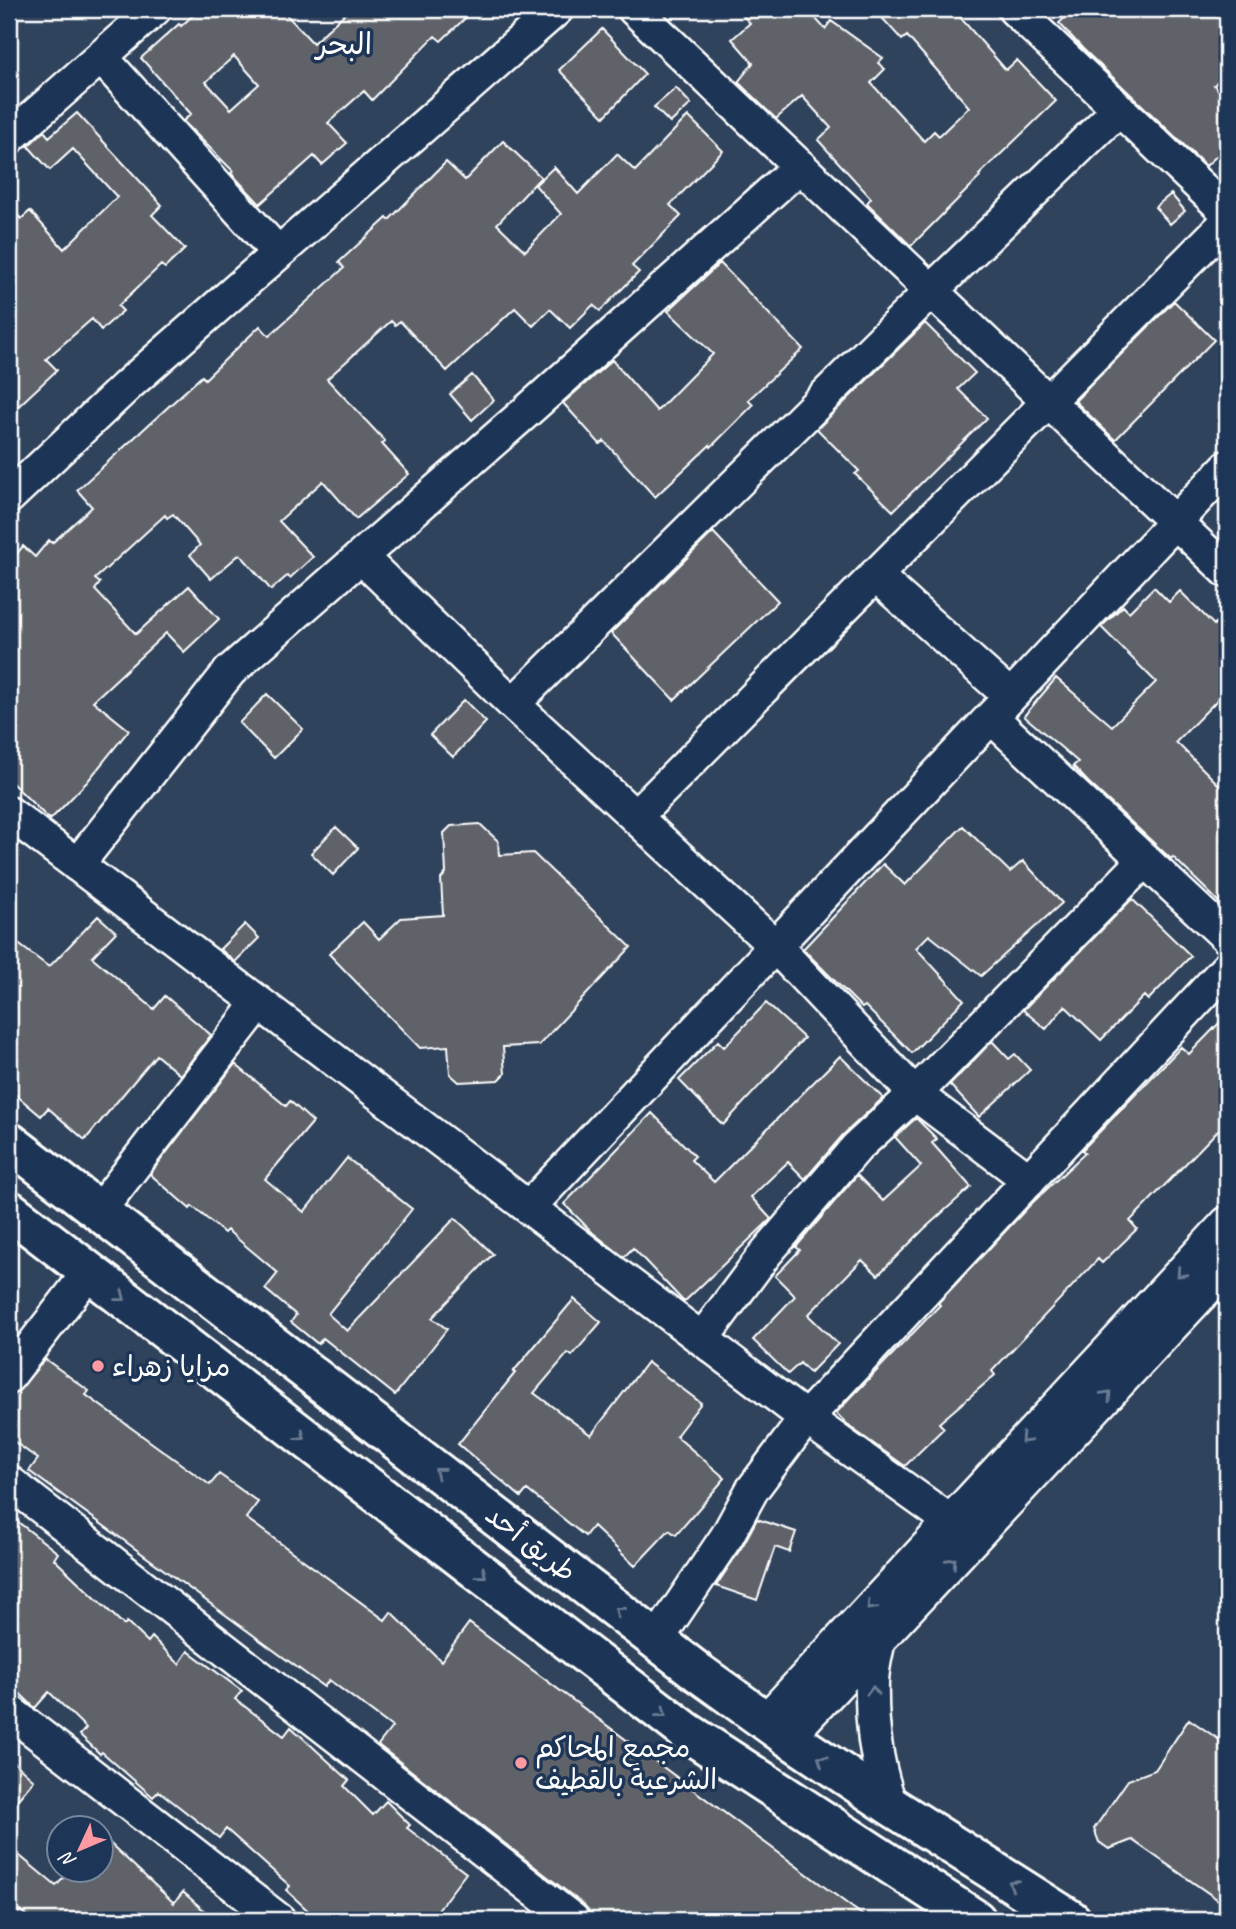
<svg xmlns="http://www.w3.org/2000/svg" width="1236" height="1929" viewBox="0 0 1236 1929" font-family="Caveat,'Playpen Sans Arabic',sans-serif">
<rect width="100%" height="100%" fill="#30435c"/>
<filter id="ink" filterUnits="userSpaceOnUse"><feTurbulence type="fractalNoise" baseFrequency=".0143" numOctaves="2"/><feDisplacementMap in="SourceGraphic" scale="14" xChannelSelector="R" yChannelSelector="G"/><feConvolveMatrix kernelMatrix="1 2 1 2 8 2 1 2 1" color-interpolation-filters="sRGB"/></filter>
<g filter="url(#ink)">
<path fill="#5e6369" stroke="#fff" stroke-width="2" fill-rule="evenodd" d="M 200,9 L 281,9 L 313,43 L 350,9 L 475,9 L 441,41 L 435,36 L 372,100 L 364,91 L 328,123 L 347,143 L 322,165 L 314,156 L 260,204 L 231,173 L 233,171 L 183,121 L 191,114 L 141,58 L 179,24 L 181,26 ZM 234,56 L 259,84 L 231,109 L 206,82 Z
M 737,9 L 807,9 L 825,29 L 831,21 L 883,58 L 878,63 L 885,69 L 871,83 L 924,141 L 934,131 L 939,136 L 969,107 L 907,36 L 902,40 L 874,9 L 953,9 L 1006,70 L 1017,60 L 1056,101 L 979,175 L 980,177 L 911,246 L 867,203 L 871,198 L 818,140 L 831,128 L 802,96 L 776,119 L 738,82 L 753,63 L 732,39 L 750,23 Z
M 1075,9 L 1227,9 L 1227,72 L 1214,85 L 1227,100 L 1227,146 L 1206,166 L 1083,49 L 1059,23 Z
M 602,29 L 645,74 L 604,117 L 559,70 Z
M 676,88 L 691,104 L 670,123 L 654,107 Z
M 77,113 L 162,205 L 152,215 L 185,249 L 165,268 L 161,265 L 118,306 L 123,311 L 101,330 L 92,319 L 46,359 L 57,370 L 9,415 L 9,205 L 21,219 L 30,211 L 64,249 L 117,197 L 73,149 L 50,170 L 28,146 L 44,131 L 49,137 Z
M 688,116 L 723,151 L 670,205 L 681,216 L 632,266 L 639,272 L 600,311 L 593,305 L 570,328 L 550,309 L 533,326 L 515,308 L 447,371 L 400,321 L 395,325 L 391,321 L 327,379 L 385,441 L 382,444 L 409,474 L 356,519 L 323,481 L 279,521 L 313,557 L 290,578 L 287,576 L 271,590 L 240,554 L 211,579 L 190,555 L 200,545 L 173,514 L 167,518 L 165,515 L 95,579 L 100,583 L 95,590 L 136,634 L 189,586 L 219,619 L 184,652 L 166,633 L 93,701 L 129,730 L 87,782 L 50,820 L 9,780 L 9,563 L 23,546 L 35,557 L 49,540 L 52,543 L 92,507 L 77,490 L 202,376 L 205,379 L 260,326 L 269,336 L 344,268 L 339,262 L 387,218 L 389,220 L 446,162 L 465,180 L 503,141 L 541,177 L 497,224 L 525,251 L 561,214 L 535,185 L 554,167 L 578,194 L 617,154 L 635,171 Z
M 1171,194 L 1185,211 L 1170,224 L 1155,207 Z
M 720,263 L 803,349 L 748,400 L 753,405 L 711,447 L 710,445 L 655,497 L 604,441 L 600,444 L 563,403 L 612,360 L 657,411 L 713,354 L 668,311 Z
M 1174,301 L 1214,340 L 1115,440 L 1075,401 Z
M 925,323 L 975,373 L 958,389 L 987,418 L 893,511 L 855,474 L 859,471 L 817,429 Z
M 472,375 L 494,400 L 472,420 L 450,394 Z
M 713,532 L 778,601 L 674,700 L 611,633 Z
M 1154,587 L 1169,602 L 1180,591 L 1214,625 L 1216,622 L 1227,632 L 1227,690 L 1176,742 L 1227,793 L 1227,910 L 1173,857 L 1171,859 L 1089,783 L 1073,766 L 1078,762 L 1024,716 L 1056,678 L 1112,726 L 1156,682 L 1101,627 L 1123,606 L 1129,612 Z
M 267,694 L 303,729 L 274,758 L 239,723 Z
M 464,700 L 486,722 L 453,757 L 430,735 Z
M 480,824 L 498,841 L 499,855 L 533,853 L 631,947 L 539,1045 L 503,1047 L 505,1074 L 499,1080 L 459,1082 L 450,1074 L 448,1046 L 420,1048 L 329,954 L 363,922 L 379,939 L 401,918 L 443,915 L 441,879 L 446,873 L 444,833 L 451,826 Z
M 963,826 L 1010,872 L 1023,861 L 1062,903 L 981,976 L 929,935 L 916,948 L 964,1000 L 912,1053 L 865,1006 L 862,1008 L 803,949 L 883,864 L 905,885 Z
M 336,827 L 358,848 L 333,875 L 311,853 Z
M 1132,899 L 1191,956 L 1148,1000 L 1144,996 L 1101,1040 L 1065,1006 L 1046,1029 L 1023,1010 Z
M 98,916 L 116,932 L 92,957 L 154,1009 L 165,996 L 211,1035 L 180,1075 L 156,1055 L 85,1140 L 48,1108 L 41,1116 L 9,1089 L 9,937 L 49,967 Z
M 245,924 L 259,938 L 235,962 L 220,949 Z
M 766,1003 L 804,1038 L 723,1125 L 679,1080 L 718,1041 L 724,1047 Z
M 1227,1015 L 1227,1121 L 1130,1221 L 1137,1229 L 1102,1263 L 1098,1259 L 992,1371 L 995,1375 L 939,1423 L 944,1428 L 905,1466 L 850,1427 L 836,1413 L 940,1305 L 938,1303 L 1030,1205 L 1085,1153 L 1082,1150 L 1181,1047 L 1189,1054 Z
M 992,1041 L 1009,1059 L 1015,1054 L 1030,1070 L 979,1117 L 950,1085 Z
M 840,1056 L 883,1098 L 843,1135 L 805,1179 L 788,1162 L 751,1197 L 771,1219 L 684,1302 L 633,1248 L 624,1257 L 593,1233 L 564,1204 L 652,1113 L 695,1156 L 691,1160 L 714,1182 Z
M 235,1064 L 286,1106 L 290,1101 L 313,1122 L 265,1179 L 304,1212 L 347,1158 L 412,1209 L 328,1314 L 347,1331 L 455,1218 L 493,1254 L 432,1318 L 447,1329 L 395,1395 L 323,1338 L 318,1344 L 291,1322 L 296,1315 L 265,1289 L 278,1273 L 227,1230 L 224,1233 L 192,1206 L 190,1209 L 150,1174 Z
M 916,1118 L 937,1139 L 932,1143 L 971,1187 L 924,1229 L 878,1275 L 862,1260 L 808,1315 L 838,1344 L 810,1373 L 800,1363 L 788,1374 L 753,1340 L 795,1296 L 775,1276 L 800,1250 L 796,1247 L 857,1175 L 883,1201 L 921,1166 L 895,1137 Z
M 574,1299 L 601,1322 L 572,1356 L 568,1353 L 534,1393 L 591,1435 L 647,1362 L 701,1403 L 676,1436 L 725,1478 L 676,1535 L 669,1530 L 635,1566 L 593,1526 L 585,1536 L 527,1490 L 521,1497 L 458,1444 L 515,1373 L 513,1372 Z
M 45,1359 L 89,1391 L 86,1395 L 210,1485 L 219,1474 L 258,1502 L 246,1518 L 385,1620 L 391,1612 L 441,1661 L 469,1623 L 869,1920 L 591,1920 L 590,1912 L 584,1905 L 378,1745 L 392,1727 L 329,1680 L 324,1687 L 29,1471 L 38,1459 L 9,1438 L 9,1402 Z
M 9,1515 L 58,1553 L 54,1559 L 124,1625 L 127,1622 L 148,1642 L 152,1637 L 179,1664 L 188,1651 L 242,1691 L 235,1699 L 284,1736 L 291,1727 L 349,1780 L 344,1786 L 373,1815 L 386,1801 L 410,1825 L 407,1828 L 466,1873 L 430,1920 L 318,1920 L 286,1890 L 290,1886 L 226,1829 L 219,1838 L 159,1791 L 153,1797 L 102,1752 L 100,1754 L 80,1735 L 86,1728 L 49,1692 L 35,1708 L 9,1683 Z
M 757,1519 L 796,1532 L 789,1552 L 775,1547 L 757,1600 L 716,1586 L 743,1545 Z
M 1189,1719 L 1227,1745 L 1227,1906 L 1132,1840 L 1109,1849 L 1099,1842 L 1094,1829 L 1128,1780 L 1155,1770 Z
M 9,1758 L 34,1780 L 9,1810 Z
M 102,1836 L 174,1903 L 183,1892 L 215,1920 L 31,1920 L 20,1910 L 12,1920 L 9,1920 L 9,1847 L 56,1886 L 71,1870 L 102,1870 Z"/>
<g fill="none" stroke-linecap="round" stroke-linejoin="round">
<defs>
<path id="minor" d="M 634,9 L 1227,571
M 1014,9 L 1227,212
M 101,57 L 278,253
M 9,138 L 155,9
M 9,497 L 129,384 L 557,9
M 361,557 L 513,704 L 775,946 L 915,1094 L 1029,1180
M 875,575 L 1010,696
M 513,704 L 931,291 L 1119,109
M 991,717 L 1227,937
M 9,813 L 806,1418 L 950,1521
M 635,817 L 1227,222
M 77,865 L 230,671 L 526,412 L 800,166
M 529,1207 L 1227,467
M 99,1211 L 259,1003
M 702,1339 L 766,1253 L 857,1147 L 915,1094 L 1145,860
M 9,1376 L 89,1272
M 9,1482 L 573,1920
M 657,1640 L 727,1536 L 752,1490 L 806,1418 L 1227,968
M 879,1640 C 876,1654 872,1669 872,1683 C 871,1724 877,1768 891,1806
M 9,1711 L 279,1920
M 766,1720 L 1227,1223
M 788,1737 L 1227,1267"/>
<path id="major" d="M 9,1142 L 699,1673 L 788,1737 L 891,1806 L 1071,1920
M 9,1210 L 687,1732 L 976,1920"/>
</defs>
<use href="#minor" stroke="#fff" stroke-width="37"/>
<use href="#major" stroke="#fff" stroke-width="44"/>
<use href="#minor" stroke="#1d3557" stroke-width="32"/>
<use href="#major" stroke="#1d3557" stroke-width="38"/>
</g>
<defs><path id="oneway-chevron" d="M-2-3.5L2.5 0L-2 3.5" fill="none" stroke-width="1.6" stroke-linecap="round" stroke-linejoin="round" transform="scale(1.75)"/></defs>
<g stroke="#6c7c92">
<use href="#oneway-chevron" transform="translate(1181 1273) rotate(133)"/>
<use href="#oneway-chevron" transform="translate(121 1297) rotate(38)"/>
<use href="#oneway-chevron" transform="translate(1107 1395) rotate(-47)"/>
<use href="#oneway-chevron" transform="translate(301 1436) rotate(38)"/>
<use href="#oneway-chevron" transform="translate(1025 1439) rotate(133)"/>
<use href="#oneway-chevron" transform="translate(439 1472) rotate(-142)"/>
<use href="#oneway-chevron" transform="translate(952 1562) rotate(-47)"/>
<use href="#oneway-chevron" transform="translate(482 1574) rotate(38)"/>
<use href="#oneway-chevron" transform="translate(871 1606) rotate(133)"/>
<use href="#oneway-chevron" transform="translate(619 1611) rotate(-142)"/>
<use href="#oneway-chevron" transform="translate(873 1691) rotate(-91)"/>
<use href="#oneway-chevron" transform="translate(662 1713) rotate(38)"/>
<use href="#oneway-chevron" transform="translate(822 1760) rotate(-146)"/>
<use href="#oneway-chevron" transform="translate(1013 1884) rotate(-148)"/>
</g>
</g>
<g fill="#ff9aa2" stroke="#1d3557" stroke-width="2.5">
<circle cx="98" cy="1366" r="7"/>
<circle cx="521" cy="1763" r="7"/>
</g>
<g text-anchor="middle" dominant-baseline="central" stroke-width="7" stroke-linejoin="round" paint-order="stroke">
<g font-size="28" fill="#fff" stroke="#1d3557" text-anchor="start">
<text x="112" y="1366">مزايا زهراء</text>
<text x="535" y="1747">مجمع المحاكم<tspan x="535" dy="32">الشرعية بالقطيف</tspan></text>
</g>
<g font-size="28" fill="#fff" stroke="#1d3557">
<text transform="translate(531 1543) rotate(38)">طريق أحد</text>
</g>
<g font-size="30" fill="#fff" stroke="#1d3557">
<text x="344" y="44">البحر</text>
</g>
</g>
<rect width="1236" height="1929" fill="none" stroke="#1d3557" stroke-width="35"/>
<rect x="18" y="18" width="1201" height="1894" fill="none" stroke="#fff" stroke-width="2.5" filter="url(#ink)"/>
<g transform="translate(80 1849) rotate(226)"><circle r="33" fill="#1d3557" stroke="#77869a" stroke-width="2"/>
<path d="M0-5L12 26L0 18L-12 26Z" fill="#ff9aa2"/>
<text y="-10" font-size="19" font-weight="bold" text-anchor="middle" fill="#ffffff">N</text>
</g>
</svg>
